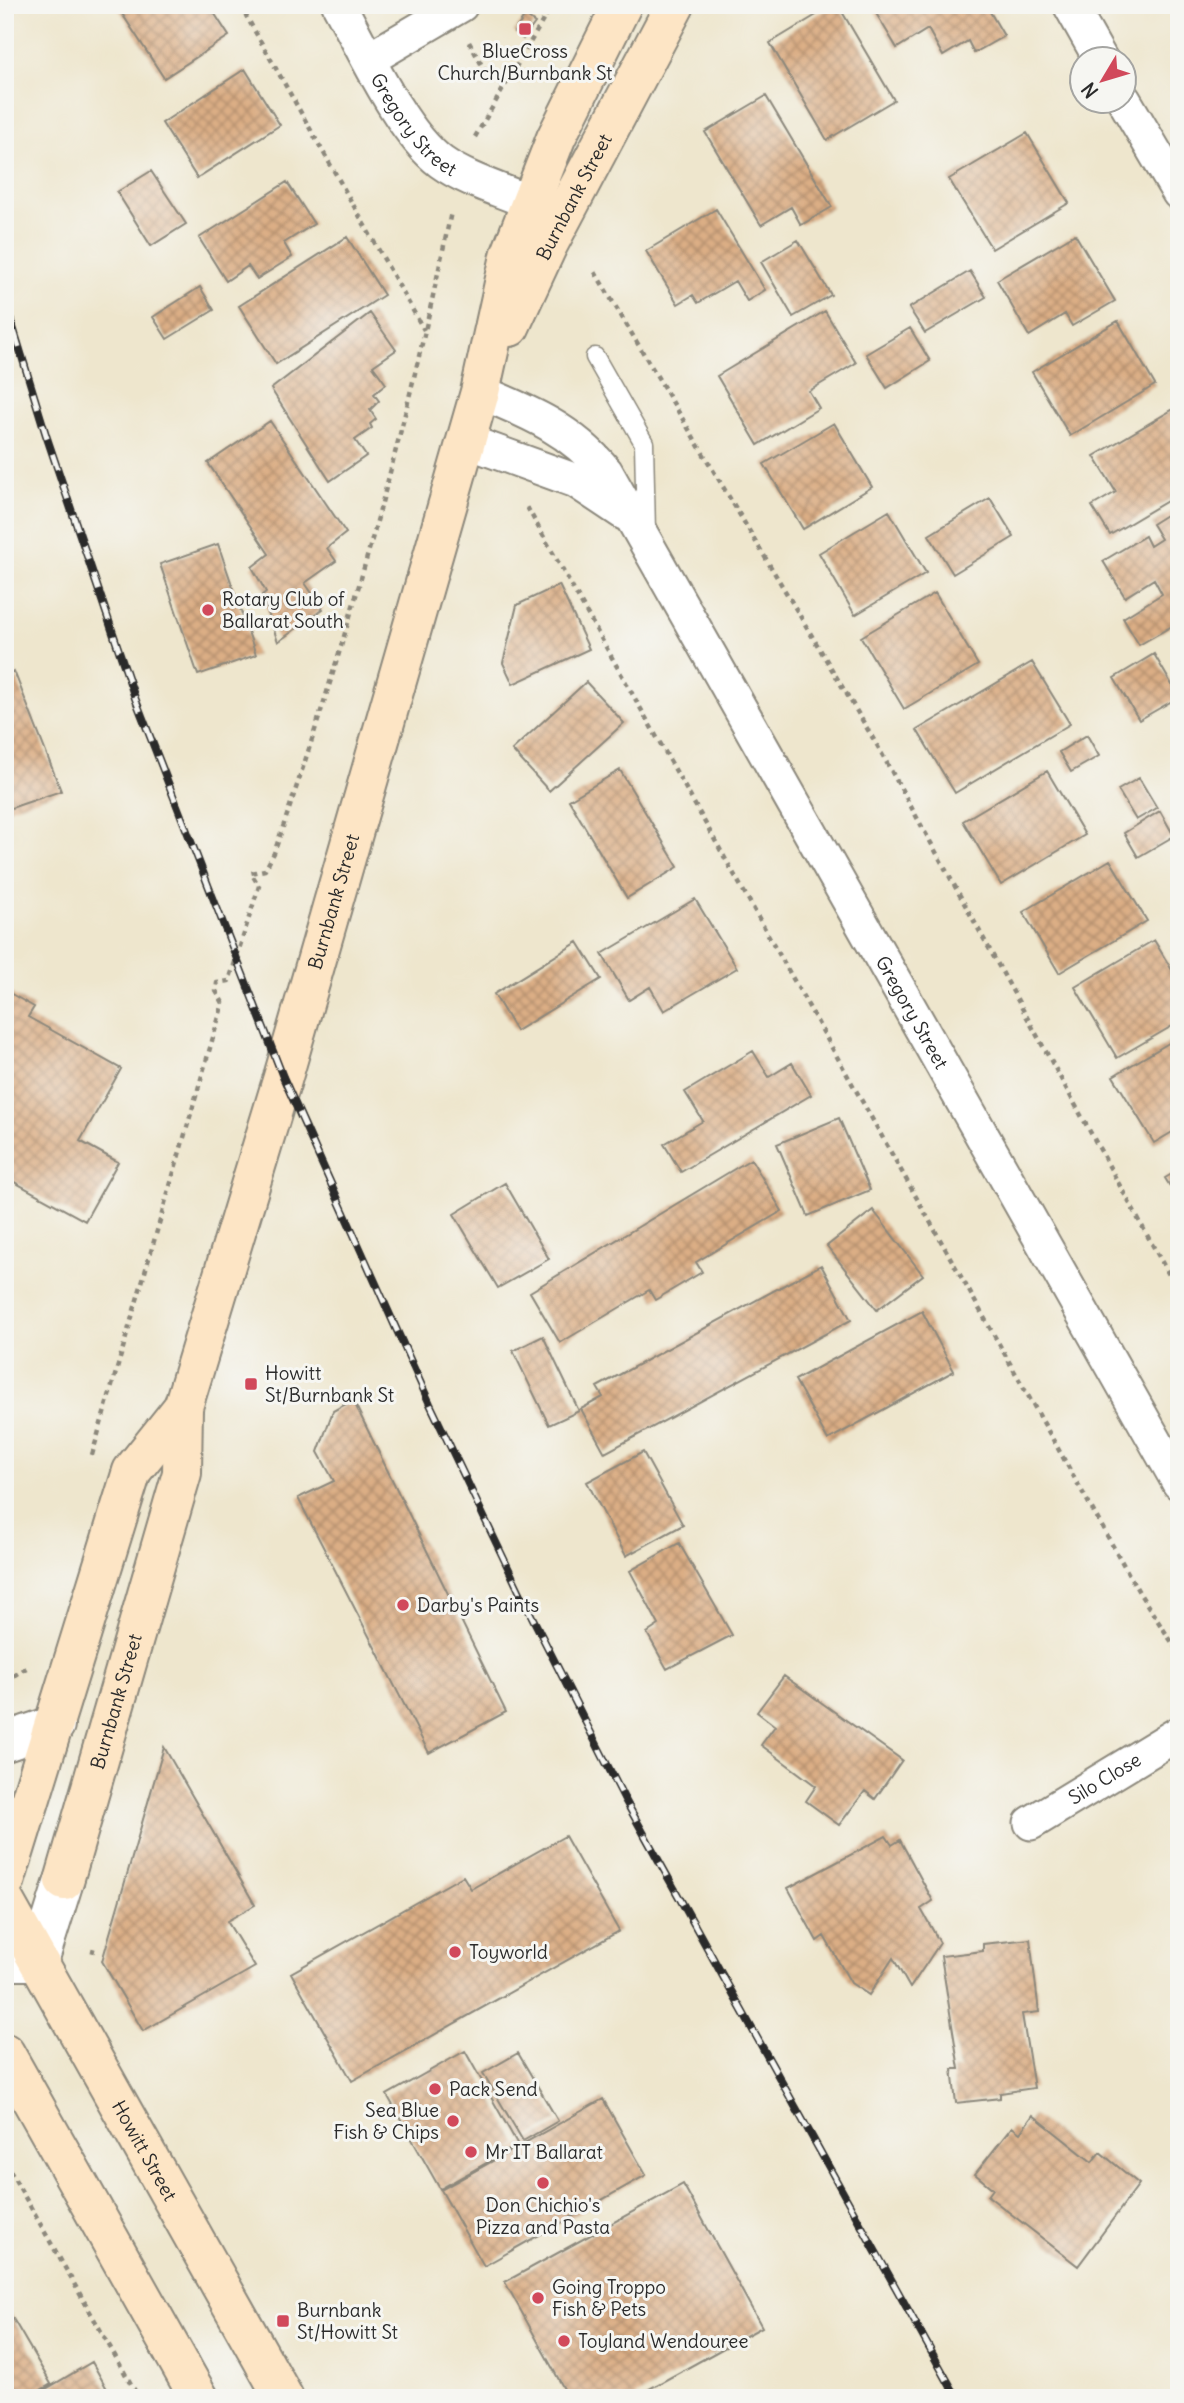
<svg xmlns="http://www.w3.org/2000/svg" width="1184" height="2403" viewBox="0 0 1184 2403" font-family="Delius,sans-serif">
<defs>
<pattern id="building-cross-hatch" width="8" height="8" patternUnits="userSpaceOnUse" patternTransform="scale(1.75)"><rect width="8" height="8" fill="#dbae85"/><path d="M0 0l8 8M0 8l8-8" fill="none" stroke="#b28e6d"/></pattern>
</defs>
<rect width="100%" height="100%" fill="#f6f6f2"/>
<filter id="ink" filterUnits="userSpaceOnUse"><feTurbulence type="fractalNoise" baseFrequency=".0143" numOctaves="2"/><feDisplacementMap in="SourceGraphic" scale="14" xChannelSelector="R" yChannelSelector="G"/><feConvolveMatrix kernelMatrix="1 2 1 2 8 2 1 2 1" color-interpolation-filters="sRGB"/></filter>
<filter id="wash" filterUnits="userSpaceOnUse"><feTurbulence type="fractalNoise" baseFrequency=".00686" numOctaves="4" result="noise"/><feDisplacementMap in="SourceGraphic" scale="28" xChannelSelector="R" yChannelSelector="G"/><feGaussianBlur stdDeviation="1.57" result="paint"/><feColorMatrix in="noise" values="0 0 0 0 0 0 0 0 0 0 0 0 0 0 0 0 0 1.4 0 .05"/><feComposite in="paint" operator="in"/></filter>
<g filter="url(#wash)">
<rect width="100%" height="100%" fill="#eee6cd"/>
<g id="blocks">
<path fill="url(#building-cross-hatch)" d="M 125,5 L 209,5 L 229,36 L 164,78 L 119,9 Z
M 833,5 L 838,5 L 894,100 L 827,140 L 770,43 Z
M 871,5 L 986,5 L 1004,36 L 974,53 L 968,41 L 943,56 L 928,29 L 897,48 Z
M 525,16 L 535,23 L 523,39 L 514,32 Z
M 245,69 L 280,125 L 197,178 L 162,123 Z
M 766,96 L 832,207 L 801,225 L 791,207 L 761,225 L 705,132 Z
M 1027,133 L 1069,203 L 992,249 L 949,179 Z
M 151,171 L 186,224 L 151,246 L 117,192 Z
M 287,182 L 314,224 L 284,243 L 292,257 L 257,279 L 248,266 L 226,281 L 199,238 Z
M 716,209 L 765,290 L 747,301 L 735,281 L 698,303 L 693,295 L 678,304 L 646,251 Z
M 1075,234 L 1115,301 L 1072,326 L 1065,314 L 1029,336 L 997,280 Z
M 347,237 L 384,295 L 276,364 L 239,306 Z
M 798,240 L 831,295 L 793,317 L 761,262 Z
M 970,271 L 986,297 L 925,333 L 909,308 Z
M 200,287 L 214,310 L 167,339 L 153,317 Z
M 825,311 L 856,363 L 809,391 L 819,408 L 758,445 L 717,376 Z
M 370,313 L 396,350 L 373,366 L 386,384 L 374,394 L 379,401 L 370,410 L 376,419 L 370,424 L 372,428 L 355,440 L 366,456 L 330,481 L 271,389 Z
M 1118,321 L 1155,385 L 1070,436 L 1032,372 Z
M 910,328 L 930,361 L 887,388 L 866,354 Z
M 1177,407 L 1179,494 L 1110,535 L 1092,506 L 1116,492 L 1094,456 Z
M 270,421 L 346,533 L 327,548 L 336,561 L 305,583 L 323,609 L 278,642 L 262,595 L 266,592 L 252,567 L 269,554 L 208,463 Z
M 834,423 L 872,487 L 803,529 L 764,464 Z
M 990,498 L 1014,537 L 953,574 L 929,535 Z
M 1179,507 L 1179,622 L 1139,645 L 1123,618 L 1162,594 L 1154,579 L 1125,597 L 1103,561 L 1145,536 L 1150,546 L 1161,539 L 1152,524 Z
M 889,511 L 926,573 L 855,615 L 819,553 Z
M 218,544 L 256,655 L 198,675 L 160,564 Z
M 559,585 L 589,649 L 513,684 L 503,663 L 517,605 Z
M 935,593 L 978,665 L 904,709 L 861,637 Z
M 1154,654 L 1179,697 L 1139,720 L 1114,678 Z
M 1032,662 L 1070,724 L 955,793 L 917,730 Z
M 14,671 L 61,791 L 5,810 L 5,676 Z
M 586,682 L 624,723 L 549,791 L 512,750 Z
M 1087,735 L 1099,756 L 1071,772 L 1059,752 Z
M 620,770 L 678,867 L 627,898 L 569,800 Z
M 1047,771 L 1085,835 L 1001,885 L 963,821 Z
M 1139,778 L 1157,808 L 1136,820 L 1118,790 Z
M 1160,811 L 1174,836 L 1138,857 L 1124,833 Z
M 1110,860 L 1147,921 L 1059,973 L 1023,912 Z
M 695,899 L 737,968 L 664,1011 L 650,987 L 629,1000 L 602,954 Z
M 1154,940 L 1179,982 L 1179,1022 L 1117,1058 L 1075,987 Z
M 578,942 L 601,979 L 516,1031 L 494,994 Z
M 8,992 L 34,1007 L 28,1017 L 121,1069 L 80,1141 L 118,1162 L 85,1221 L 5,1177 L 5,998 Z
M 1179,1037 L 1179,1128 L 1154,1143 L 1113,1076 Z
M 753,1051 L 769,1077 L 792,1063 L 811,1095 L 681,1172 L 664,1144 L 703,1121 L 685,1092 Z
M 839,1118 L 870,1190 L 808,1216 L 777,1144 Z
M 751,1159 L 782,1211 L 696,1262 L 702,1272 L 655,1300 L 649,1290 L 560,1343 L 530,1292 Z
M 1179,1170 L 1179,1201 L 1165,1178 Z
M 505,1183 L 549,1259 L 498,1288 L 454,1214 Z
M 873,1210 L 923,1275 L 877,1310 L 827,1246 Z
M 821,1265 L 851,1320 L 605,1453 L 581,1409 L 603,1397 L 597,1387 Z
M 922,1311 L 954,1371 L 828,1440 L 795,1380 Z
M 543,1336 L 579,1411 L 549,1425 L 513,1351 Z
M 353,1400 L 506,1712 L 429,1753 L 298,1498 L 334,1481 L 318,1452 L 333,1411 Z
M 643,1452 L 683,1525 L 626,1556 L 587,1482 Z
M 679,1543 L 732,1635 L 667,1669 L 647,1633 L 659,1625 L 630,1571 Z
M 784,1676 L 902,1760 L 875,1799 L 865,1791 L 839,1825 L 806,1801 L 816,1786 L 761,1745 L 775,1726 L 757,1712 Z
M 164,1747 L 255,1905 L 227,1921 L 255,1967 L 143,2031 L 102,1961 Z
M 565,1836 L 619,1931 L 352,2081 L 291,1973 L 463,1876 L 471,1889 Z
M 886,1836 L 892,1845 L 900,1840 L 933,1901 L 921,1909 L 940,1943 L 910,1988 L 893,1958 L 869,1995 L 851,1983 L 824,1936 L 817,1941 L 788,1888 Z
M 1030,1939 L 1039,2012 L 1022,2014 L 1034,2088 L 1000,2093 L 1000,2098 L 956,2103 L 952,2069 L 959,2069 L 941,1956 L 983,1951 L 983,1944 Z
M 465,2051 L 518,2145 L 440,2189 L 387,2095 Z
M 518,2053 L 558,2121 L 523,2141 L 483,2073 Z
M 603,2099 L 646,2175 L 484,2266 L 441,2190 Z
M 1033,2115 L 1092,2162 L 1100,2152 L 1139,2184 L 1078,2266 L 988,2196 L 993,2189 L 975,2174 L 1012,2127 L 1020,2133 Z
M 683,2184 L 762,2327 L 633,2398 L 569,2398 L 505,2282 Z
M 5,2305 L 51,2384 L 27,2398 L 5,2398 Z
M 92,2362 L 112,2398 L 31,2398 Z"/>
</g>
</g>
<g filter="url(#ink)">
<use href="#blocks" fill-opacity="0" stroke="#8c887c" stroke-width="2"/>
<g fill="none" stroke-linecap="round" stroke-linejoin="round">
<defs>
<path id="service" d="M 595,357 L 644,443 L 646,532"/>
<g id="minor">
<path id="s1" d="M 339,5 C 364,50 401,132 441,162 C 466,180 501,190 529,202"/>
<path d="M 1070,5 L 1101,60"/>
<path d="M 369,59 L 461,5"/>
<path d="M 1124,100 L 1179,193"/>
<path id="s2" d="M 480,392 C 529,412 572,430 606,472 L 1179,1483"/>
<path d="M 466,441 L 576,481 L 624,513"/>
<path id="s3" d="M 1031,1823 L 1179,1733"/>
</g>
<path id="tertiary" d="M 5,1742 L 55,1725
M 5,1961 L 39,1961 L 64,1881"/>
<g id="secondary">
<path id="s4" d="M 510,327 L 548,245 L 675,5"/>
<path id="s5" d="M 64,1881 L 182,1473 L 183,1407 L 283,1077 L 480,392 L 510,256 L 556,138 L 622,5"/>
<path d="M 5,1882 L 132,1471 L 183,1407"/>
<path id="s6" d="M 5,1902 L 284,2398"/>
<path d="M 5,2053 L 199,2398"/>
</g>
</defs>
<use href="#service" stroke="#8c887c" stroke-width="21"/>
<use href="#minor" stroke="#8c887c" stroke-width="37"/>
<use href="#tertiary" stroke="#8c887c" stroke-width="42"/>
<use href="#secondary" stroke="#8c887c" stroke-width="42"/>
<path stroke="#8c887c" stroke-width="4.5" stroke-dasharray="5 5" stroke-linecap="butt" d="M 240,5 L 424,330
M 469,42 L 484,69 L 505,86
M 475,137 L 552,5
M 595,272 L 877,745 L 1179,1293
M 527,507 L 1140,1594 L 1179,1653
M 92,1455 L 223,1003 L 216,991 L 217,983 L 229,981 L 259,886 L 251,873 L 265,870 L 274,853 C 347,643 406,430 451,212
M 5,1681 L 28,1667
M 91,1950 L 95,1951
M 5,2162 L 139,2398"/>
<use href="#service" stroke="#fff" stroke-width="18"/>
<use href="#minor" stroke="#fff" stroke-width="33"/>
<use href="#tertiary" stroke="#fff" stroke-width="38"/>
<use href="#secondary" stroke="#fde5c5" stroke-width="38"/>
<defs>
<path id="rail" d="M 5,301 L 46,435 L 135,698 L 283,1077 L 430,1404 L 523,1599 L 624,1798 L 957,2398"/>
</defs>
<use href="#rail" stroke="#2b2b2b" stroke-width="8"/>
<use href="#rail" stroke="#f6f6f2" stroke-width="5" stroke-dasharray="16" stroke-linecap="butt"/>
</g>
</g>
<g fill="#d1495b" stroke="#f6f6f2" stroke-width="2.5">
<rect x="518" y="22" width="14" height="14" rx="3.5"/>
<circle cx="208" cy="610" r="7"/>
<rect x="244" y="1377" width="14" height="14" rx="3.5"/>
<circle cx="403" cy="1605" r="7"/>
<circle cx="455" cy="1952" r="7"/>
<circle cx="435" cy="2089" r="7"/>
<circle cx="453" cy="2121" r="7"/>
<circle cx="471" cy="2152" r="7"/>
<circle cx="543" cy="2183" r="7"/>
<circle cx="538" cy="2298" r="7"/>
<rect x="276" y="2314" width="14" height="14" rx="3.5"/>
<circle cx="564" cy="2341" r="7"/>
</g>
<g text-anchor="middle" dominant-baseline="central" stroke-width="6" stroke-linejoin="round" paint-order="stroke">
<g font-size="19" fill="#2b2b2b" stroke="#f6f6f2" text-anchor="start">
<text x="525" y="51" text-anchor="middle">BlueCross<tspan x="525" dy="22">Church/Burnbank St</tspan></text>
<text x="222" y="599">Rotary Club of<tspan x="222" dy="22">Ballarat South</tspan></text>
<text x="265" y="1373">Howitt<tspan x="265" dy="22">St/Burnbank St</tspan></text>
<text x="417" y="1605">Darby's Paints</text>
<text x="469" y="1952">Toyworld</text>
<text x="449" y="2089">Pack Send</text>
<text x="439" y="2110" text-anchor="end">Sea Blue<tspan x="439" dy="22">Fish &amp; Chips</tspan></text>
<text x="485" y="2152">Mr IT Ballarat</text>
<text x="543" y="2205" text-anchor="middle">Don Chichio's<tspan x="543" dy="22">Pizza and Pasta</tspan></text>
<text x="552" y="2287">Going Troppo<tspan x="552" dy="22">Fish &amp; Pets</tspan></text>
<text x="297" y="2310">Burnbank<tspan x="297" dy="22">St/Howitt St</tspan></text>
<text x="578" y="2341">Toyland Wendouree</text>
</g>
<g font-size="19" fill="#2b2b2b" stroke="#f6f6f2">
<text stroke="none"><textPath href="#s1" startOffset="142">Gregory Street</textPath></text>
<text stroke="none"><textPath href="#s4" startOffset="145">Burnbank Street</textPath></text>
<text stroke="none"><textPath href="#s5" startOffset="1018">Burnbank Street</textPath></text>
<text stroke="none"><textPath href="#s2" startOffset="772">Gregory Street</textPath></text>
<text stroke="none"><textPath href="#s5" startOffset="187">Burnbank Street</textPath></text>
<text stroke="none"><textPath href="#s3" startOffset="86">Silo Close</textPath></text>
<text stroke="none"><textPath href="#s6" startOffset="285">Howitt Street</textPath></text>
</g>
</g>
<rect width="1184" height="2403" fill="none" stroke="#f6f6f2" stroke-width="28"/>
<g transform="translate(1103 80) rotate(232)"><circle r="33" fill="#f6f6f2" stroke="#a5a5a2" stroke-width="2"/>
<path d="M0-5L12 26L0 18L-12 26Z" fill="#d1495b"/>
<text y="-10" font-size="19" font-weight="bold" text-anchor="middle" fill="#2b2b2b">N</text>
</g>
</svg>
